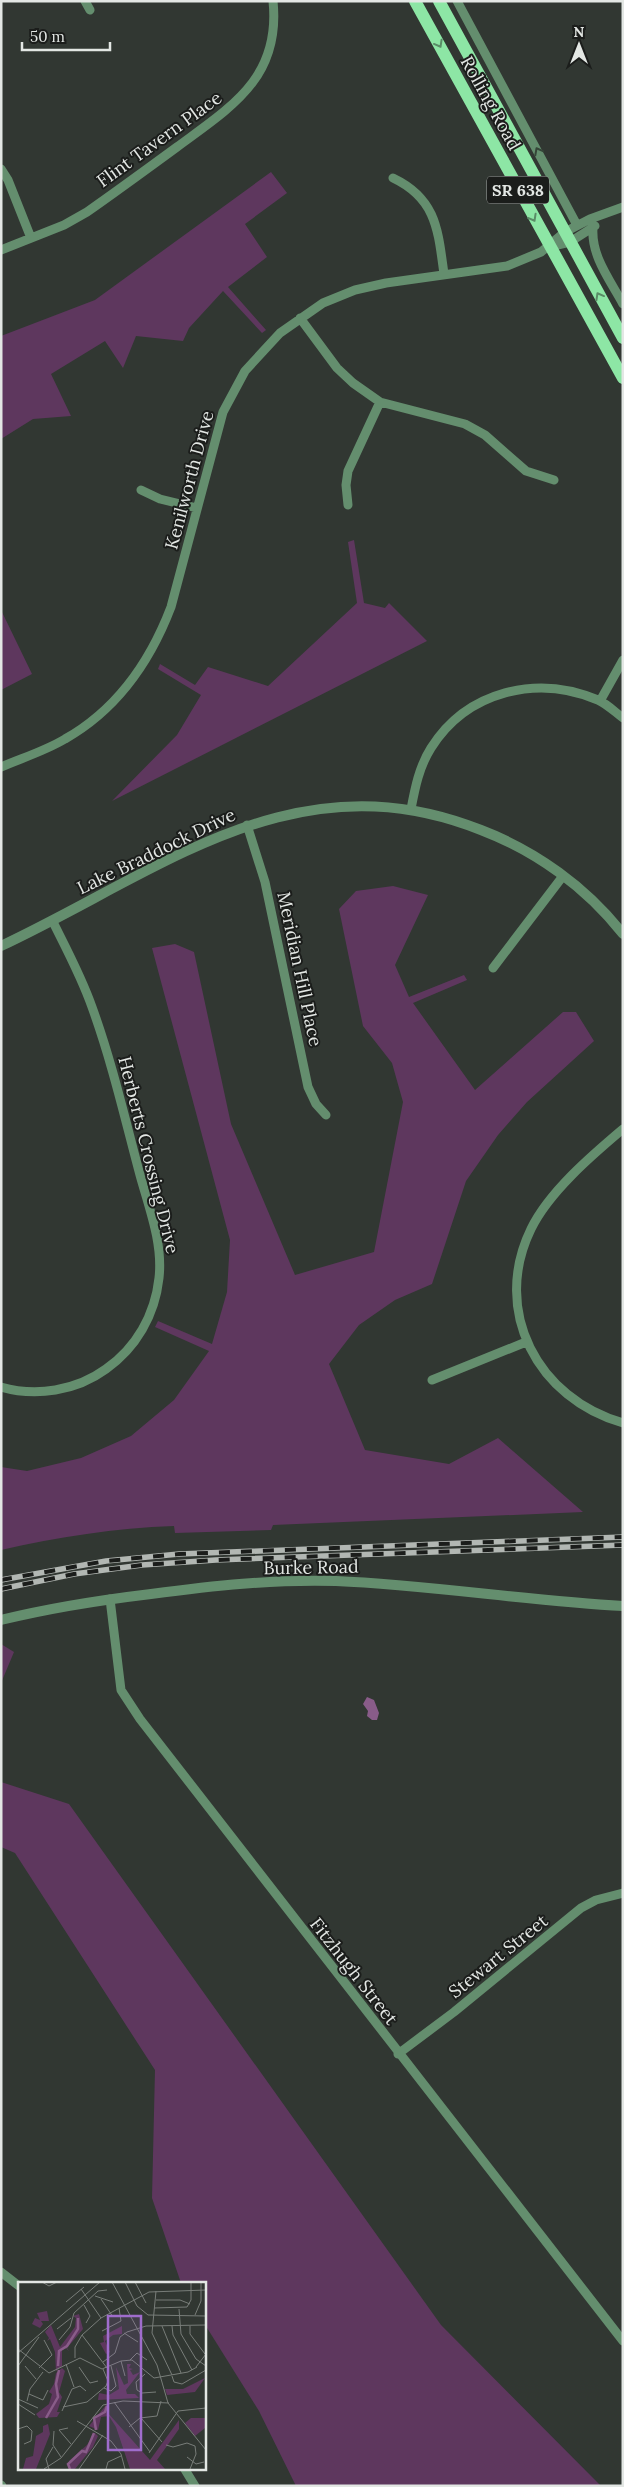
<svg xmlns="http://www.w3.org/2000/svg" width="624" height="2487" viewBox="0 0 624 2487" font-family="Lora,serif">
<rect width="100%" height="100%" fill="#313732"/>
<path fill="#5e375e" d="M 271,172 L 287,193 L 245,224 L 267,257 L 228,287 L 266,330 L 262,333 L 223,291 L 189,328 L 183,341 L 136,336 L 123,368 L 105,341 L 51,374 L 71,416 L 33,419 L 1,439 L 1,336 L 95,300 Z
M 354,540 L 364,603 L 385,608 L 389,603 L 427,641 L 112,801 L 177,735 L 201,695 L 158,669 L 160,664 L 195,685 L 208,667 L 268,686 L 357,603 L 348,542 Z
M 1,610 L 32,674 L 1,690 Z
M 393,886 L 428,895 L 395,965 L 409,997 L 464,975 L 467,980 L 413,1003 L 475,1090 L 563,1012 L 576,1012 L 594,1041 L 527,1102 L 498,1135 L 466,1181 L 432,1284 L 395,1300 L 359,1325 L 329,1364 L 365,1450 L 449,1464 L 498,1438 L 583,1512 L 273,1525 L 271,1530 L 175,1533 L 174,1526 C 115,1528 58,1537 1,1550 L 1,1467 L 27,1471 L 81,1458 L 131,1436 L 174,1400 L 209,1351 L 155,1327 L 158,1321 L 212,1344 L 227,1292 L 230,1240 L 152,948 L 175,944 L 194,952 L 231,1124 L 295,1275 L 374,1252 L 403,1102 L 392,1063 L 363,1026 L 339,909 L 356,891 Z
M 1,1644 L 14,1652 L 1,1683 Z
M 1,1782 L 69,1804 L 441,2325 L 601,2486 L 296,2486 L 259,2411 L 204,2323 L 204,2283 L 181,2283 L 152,2198 L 155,2070 L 15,1853 L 1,1847 Z"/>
<path fill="#895c89" d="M 367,1697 L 374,1700 L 379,1713 L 377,1720 L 372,1720 L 367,1716 L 368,1711 L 363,1704 Z"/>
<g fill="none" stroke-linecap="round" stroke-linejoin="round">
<path stroke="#648e6e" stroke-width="9" d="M 85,1 L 90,10
M 457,1 L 577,225
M 1,169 L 8,180 L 31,238
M 393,178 C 437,199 438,231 444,274
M 593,228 C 591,256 610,280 623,304
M 549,247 L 570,242 L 595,226
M 1,250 L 64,225 L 87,212 C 117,191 147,169 177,147 C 231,107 281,78 273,1
M 300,318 L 337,368 L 353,383 L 380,402 L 465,424 L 485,435 L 526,471 L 554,480
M 141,490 L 160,499 L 197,508
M 348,505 L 346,485 L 348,471 L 380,402
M 600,701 L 623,660
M 1,767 C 22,758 45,751 65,739 C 118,709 150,662 171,607 L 223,412 L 245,371 L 280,333 L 323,303 L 355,290 L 386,283 L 507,266 L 541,252 L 565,232 L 590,219 L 623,207
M 411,809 C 415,788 419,767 431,748 C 467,691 537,674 598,700 C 607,704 615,712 623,718
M 247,825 L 265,882 L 308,1087 L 316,1104 L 326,1115
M 493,968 L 563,876
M 623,1129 C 591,1156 549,1192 531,1229 C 491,1311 538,1399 623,1423
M 432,1380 L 526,1342
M 1,1387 C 36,1397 76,1391 106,1369 C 136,1348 155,1315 159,1278 C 163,1243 149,1208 140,1175 C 125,1119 112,1062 92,1007 C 82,978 67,950 53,922
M 110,1599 L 121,1690 L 140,1719 L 623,2341
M 398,2054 L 454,2012 L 581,1908 L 596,1900 L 623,1893
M 1,2272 L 19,2286
M 184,2468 L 195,2486
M 1,2485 L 2,2486"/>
<path stroke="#648e6e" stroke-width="10" d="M 1,946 C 161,871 295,756 481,830 C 536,851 586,887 623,934
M 1,1620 C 50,1608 101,1600 151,1594 C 211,1586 274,1579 336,1581 C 432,1585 527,1601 623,1606"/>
<path stroke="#8de6a5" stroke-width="12" d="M 415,1 L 623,378
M 439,1 L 623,338"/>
<defs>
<path id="rail" d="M 1,1580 L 106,1561 L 179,1554 L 623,1537
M 1,1589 L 74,1574 L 142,1565 L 216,1560 L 623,1545"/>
</defs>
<use href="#rail" stroke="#b2b7b3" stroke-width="5.5"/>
<use href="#rail" stroke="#1b1d1b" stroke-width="4" stroke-dasharray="11" stroke-linecap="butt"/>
</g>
<defs><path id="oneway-chevron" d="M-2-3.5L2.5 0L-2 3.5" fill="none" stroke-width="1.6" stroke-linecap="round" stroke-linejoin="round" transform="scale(1.25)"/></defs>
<g stroke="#5a8c67">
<use href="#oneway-chevron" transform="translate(439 44) rotate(61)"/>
<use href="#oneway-chevron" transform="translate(533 218) rotate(61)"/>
<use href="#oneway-chevron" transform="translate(599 296) rotate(-119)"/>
</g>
<use stroke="#354538" href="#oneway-chevron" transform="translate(538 151) rotate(-118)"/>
<g text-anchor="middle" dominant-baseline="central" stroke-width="4" stroke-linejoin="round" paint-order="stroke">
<rect fill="#1b1d1b" stroke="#a7aaa8" stroke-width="1" x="487" y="176.5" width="62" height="27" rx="4"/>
<g font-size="16" font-weight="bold" fill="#e3e7e4">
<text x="518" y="190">SR 638</text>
</g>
<g font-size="18" fill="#e3e7e4" stroke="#1b1d1b">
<text transform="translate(491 103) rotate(61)">Rolling Road</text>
<text transform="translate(159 139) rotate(-36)">Flint Tavern Place</text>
<text transform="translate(189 480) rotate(-75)">Kenilworth Drive</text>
<text transform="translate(156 851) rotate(-26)">Lake Braddock Drive</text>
<text transform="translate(300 969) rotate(78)">Meridian Hill Place</text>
<text transform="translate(149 1155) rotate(76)">Herberts Crossing Drive</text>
<text transform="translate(311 1567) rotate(-1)">Burke Road</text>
<text transform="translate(498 1956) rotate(-39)">Stewart Street</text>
<text transform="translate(354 1971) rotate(52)">Fitzhugh Street</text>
</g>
</g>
<g transform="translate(18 2282)">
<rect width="188" height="188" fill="#313732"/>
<path d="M 29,29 L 31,39 L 23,39 L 25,42 L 22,46 L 14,42 L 17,36 L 22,38 L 19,31 ZM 61,32 L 65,47 L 49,66 L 51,69 L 48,66 L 44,68 L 44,84 L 38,89 L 37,70 L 32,57 L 29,59 L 31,56 L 27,50 L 33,43 L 42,65 L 57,45 L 58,36 L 55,34 ZM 104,44 L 104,52 L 95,53 L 87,59 L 92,70 L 88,72 L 82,61 L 86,60 L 85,54 ZM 109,82 L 113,82 L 111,86 L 115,87 L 112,88 L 115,93 L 122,90 L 108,108 L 109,112 L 117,112 L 121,116 L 80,118 L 81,111 L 91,113 L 101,107 L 98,85 L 106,103 L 110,101 ZM 44,86 L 47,89 L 41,110 L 44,115 L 39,130 L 42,130 L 39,135 L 21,136 L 18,132 L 31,122 L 34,112 L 31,110 L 36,102 L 38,91 ZM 187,96 L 177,110 L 149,113 L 147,107 L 165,107 ZM 89,122 L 89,130 L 132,178 L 161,138 L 161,147 L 139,178 L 147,187 L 112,187 L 98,145 L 91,134 L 83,135 L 80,148 L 71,144 ZM 173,136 L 187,136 L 187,146 L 177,154 L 167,141 ZM 30,142 L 32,152 L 18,187 L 5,187 L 8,176 L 15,174 L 18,154 L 25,150 L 25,144 ZM 77,151 L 80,154 L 75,165 L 57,187 L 51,187 L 51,179 L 69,163 Z" fill="#5e375e"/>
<path fill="none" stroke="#895c89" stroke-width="2.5" d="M 40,84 L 41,69 L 49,64 L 60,47 L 60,36M 28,136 L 40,115 L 38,102 L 41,88M 78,148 L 76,136 L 87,130 L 89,124M 52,187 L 50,182 L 64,169 L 68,170 L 76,151"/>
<path fill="none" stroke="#787d79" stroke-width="1" d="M 24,0 L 31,4 L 39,0M 94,0 L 139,83 L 150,121 L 188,168M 107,0 L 119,24 L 130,33 L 188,34M 117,0 L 128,21M 63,7 L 83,36M 138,9 L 134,51 L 154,93M 77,14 L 95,20M 83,17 L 95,35M 138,18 L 162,18 L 172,22M 48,20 L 66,5M 66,23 L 72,34 L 68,41M 136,26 L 169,25 L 173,18 L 173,0M 161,27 L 163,52 L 178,77 L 188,84M 177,33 L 183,19 L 183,0M 144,44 L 163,91M 154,44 L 155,53 L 174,88M 172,44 L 172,52 L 187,72M 39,47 L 53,36M 84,49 L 103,39 L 101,26M 106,51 L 120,60M 64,53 L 89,86M 41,58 L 52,45 L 56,31 L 80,9 L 89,8M 0,67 L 31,91 L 62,76 L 84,87 L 103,79 L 114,78 L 136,96 L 170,90 L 179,85M 0,71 L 82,0M 57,76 L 57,65 L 64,53 L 83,36 L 131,10 L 188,8M 112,78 L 119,71 L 129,78M 103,79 L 107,94M 85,80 L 97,71 L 102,55 L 109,50 L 128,44 L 188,43M 48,82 L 56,105M 0,84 L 21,55M 7,84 L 18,97M 61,85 L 72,101 L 80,99M 178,85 L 188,72M 21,86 L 34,73 L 26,58M 127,92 L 118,100 L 119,108 L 124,111 L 138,110M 154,94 L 156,100 L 164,102 L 188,88M 86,106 L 93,109 L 98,104 L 93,84M 11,112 L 25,118 L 30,108M 0,117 L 20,126M 9,119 L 12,107 L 25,90M 96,120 L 132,170M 0,122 L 17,133M 45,125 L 69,120 L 88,104 L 90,99 L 85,87M 44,129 L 54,107 L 62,104 L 68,109M 139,134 L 143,119M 123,136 L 144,160M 59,139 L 93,159 L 103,172 L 107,187M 111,145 L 122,136 L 139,134M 50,146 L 41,148 L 53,162M 0,147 L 9,144 L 14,149 L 13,159 L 6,162M 36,149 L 35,163 L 43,175M 148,163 L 155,165 L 169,161 L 177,164 L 178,172 L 172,187M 131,171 L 160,129 L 188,126M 169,175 L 178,182 L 186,180M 26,187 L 43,176 L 85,123 L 105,119 L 151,121M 31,187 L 28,177 L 35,165M 61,187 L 85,153M 88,187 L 90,180 L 103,174"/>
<path fill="#9f6dcc" fill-opacity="0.15" stroke="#9f6dcc" stroke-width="2.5" d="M 90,34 L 123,34 L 123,168 L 90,168 Z"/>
<rect width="188" height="188" fill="none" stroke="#e3e7e4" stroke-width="2.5"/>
</g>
<rect width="624" height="2487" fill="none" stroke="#e3e7e4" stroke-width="5"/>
<g transform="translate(579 45)" stroke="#1b1d1b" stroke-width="4" paint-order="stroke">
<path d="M0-4L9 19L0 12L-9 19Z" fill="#e3e7e4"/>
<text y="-8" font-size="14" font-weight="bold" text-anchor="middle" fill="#e3e7e4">N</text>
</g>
<path d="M22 42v8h88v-8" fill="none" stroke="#e3e7e4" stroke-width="2.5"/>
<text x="30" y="42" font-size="15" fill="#e3e7e4" stroke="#1b1d1b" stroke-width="4" paint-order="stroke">50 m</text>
</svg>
